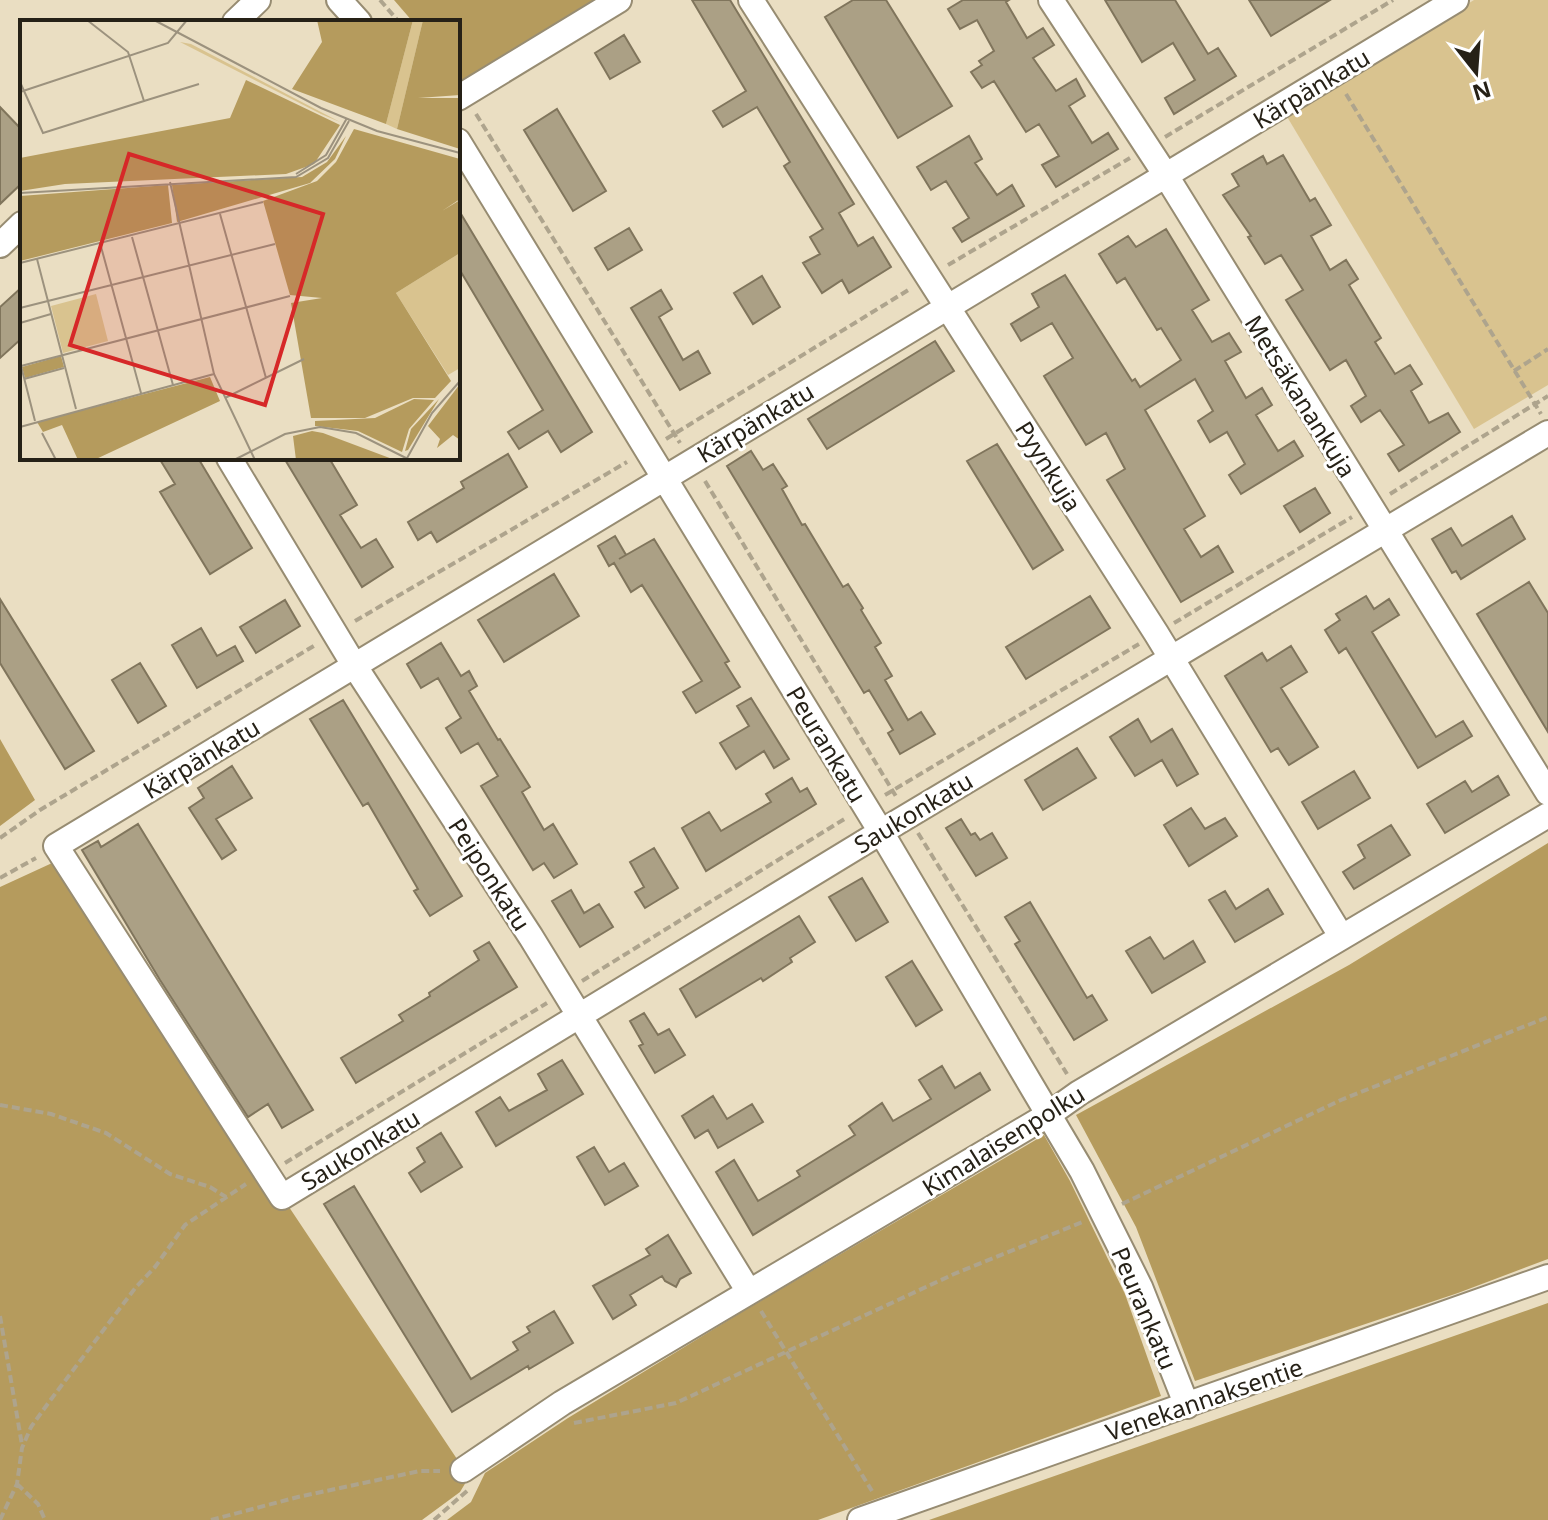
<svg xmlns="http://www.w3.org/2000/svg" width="1548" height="1520" viewBox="0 0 1548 1520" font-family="'Noto Sans',sans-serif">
<rect width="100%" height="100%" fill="#eadec2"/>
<path fill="#d9c38f" d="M 1474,0 L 1548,0 L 1548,385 L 1474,429 L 1286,115 Z"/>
<path fill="#b59b5d" d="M 394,0 L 594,0 L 463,82 L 458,76 L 458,22 L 413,22 Z
M 0,739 L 35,800 L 0,826 Z
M 1548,843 L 1548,1259 L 1458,1293 L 1195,1381 L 1136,1227 L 1076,1115 L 1349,965 Z
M 63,858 L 265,1171 L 457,1459 L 458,1472 L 466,1482 L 460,1492 L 422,1520 L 0,1520 L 0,887 Z
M 1044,1135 L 1070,1181 L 1125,1294 L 1161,1396 L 818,1520 L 447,1520 L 471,1502 L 485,1473 L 568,1418 L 745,1310 Z
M 1548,1303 L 1548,1520 L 929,1520 Z"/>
<path fill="#aba085" stroke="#80755c" stroke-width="2" d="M 692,0 L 730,0 L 854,204 L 839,213 L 858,246 L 873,237 L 891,267 L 849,293 L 842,280 L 822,293 L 803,263 L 820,254 L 810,237 L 823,229 L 784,166 L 790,162 L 757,107 L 723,127 L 713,111 L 746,91 Z
M 853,0 L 886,0 L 952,106 L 898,138 L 825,17 Z
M 963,0 L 1009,0 L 1006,2 L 1027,38 L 1043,28 L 1054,45 L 1033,58 L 1056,91 L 1076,79 L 1085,96 L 1069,106 L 1092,143 L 1108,133 L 1118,149 L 1056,187 L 1042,165 L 1059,156 L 1039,124 L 1026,132 L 994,81 L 982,88 L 971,72 L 982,65 L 979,61 L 994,51 L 977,20 L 960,29 L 948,9 Z
M 1105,0 L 1175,0 L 1208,54 L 1218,48 L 1236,76 L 1174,114 L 1165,98 L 1195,80 L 1173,43 L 1142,62 Z
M 1249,0 L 1330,0 L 1271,36 Z
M 624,35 L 640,62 L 610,79 L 595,53 Z
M 0,107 L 22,130 L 22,183 L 0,204 Z
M 557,109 L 606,191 L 573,211 L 524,130 Z
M 969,136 L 982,159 L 975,163 L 997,195 L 1012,185 L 1024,206 L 962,242 L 953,228 L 969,218 L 946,181 L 931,190 L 917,167 Z
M 1283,155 L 1310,201 L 1315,198 L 1331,225 L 1311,236 L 1330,270 L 1346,260 L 1358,279 L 1349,285 L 1381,338 L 1375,342 L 1395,374 L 1410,365 L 1422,384 L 1411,391 L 1429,423 L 1448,413 L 1460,432 L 1399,471 L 1388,454 L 1404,445 L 1380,410 L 1361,422 L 1351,406 L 1366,396 L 1346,360 L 1330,370 L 1286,300 L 1303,290 L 1281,255 L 1265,264 L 1248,237 L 1251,236 L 1223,195 L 1239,186 L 1232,174 L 1263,156 L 1267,164 Z
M 458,209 L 592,432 L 561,452 L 548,431 L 519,449 L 508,432 L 543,410 L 458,267 Z
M 629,228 L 642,250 L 608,270 L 595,248 Z
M 1166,229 L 1209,300 L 1192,310 L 1212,342 L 1229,333 L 1241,352 L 1225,361 L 1246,398 L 1262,388 L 1272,405 L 1256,415 L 1278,451 L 1294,441 L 1303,456 L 1241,494 L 1229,475 L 1245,464 L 1227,432 L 1210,442 L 1198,421 L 1213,411 L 1195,379 L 1145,410 L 1205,516 L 1184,529 L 1201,557 L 1218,546 L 1233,572 L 1181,602 L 1107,480 L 1125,469 L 1106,433 L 1086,445 L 1044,376 L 1073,358 L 1052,323 L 1021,341 L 1011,324 L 1039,307 L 1032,294 L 1065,275 L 1132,381 L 1135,379 L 1140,387 L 1181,360 L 1161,328 L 1157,330 L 1125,278 L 1117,283 L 1099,254 L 1128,236 L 1136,247 Z
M 762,276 L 780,307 L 753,324 L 734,293 Z
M 22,287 L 22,338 L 0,358 L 0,307 Z
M 661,290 L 672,309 L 659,317 L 683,360 L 698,351 L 710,373 L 680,390 L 631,308 Z
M 935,341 L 954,371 L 827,449 L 808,419 Z
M 997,444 L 1063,550 L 1033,569 L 967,461 Z
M 751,451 L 763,470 L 773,464 L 787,486 L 782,489 L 802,525 L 805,524 L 843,587 L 848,584 L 863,608 L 861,610 L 881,643 L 875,647 L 892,676 L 885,680 L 908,720 L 921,712 L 935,734 L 900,754 L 888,733 L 893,730 L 869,690 L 864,693 L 727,466 Z
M 508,454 L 527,487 L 437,542 L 431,532 L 418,540 L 408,522 L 464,488 L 461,482 Z
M 159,458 L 198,458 L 252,548 L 210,574 L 160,492 L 175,484 Z
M 284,458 L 329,458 L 357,505 L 340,515 L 361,548 L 376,539 L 393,567 L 362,587 Z
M 1315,488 L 1330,513 L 1300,532 L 1284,506 Z
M 1512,516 L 1525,539 L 1461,579 L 1456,571 L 1452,573 L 1432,539 L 1451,528 L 1462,546 Z
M 615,536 L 626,555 L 619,559 L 654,539 L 729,661 L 725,663 L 740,687 L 696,713 L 683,692 L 702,681 L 642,585 L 631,592 L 614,563 L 609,566 L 598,546 Z
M 554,574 L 579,616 L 504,662 L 478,620 Z
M 1529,582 L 1548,613 L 1548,732 L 1477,614 Z
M 1090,596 L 1110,628 L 1026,679 L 1006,647 Z
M 1366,596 L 1374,609 L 1389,599 L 1399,615 L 1372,632 L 1436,737 L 1463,721 L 1472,736 L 1418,768 L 1346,648 L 1339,653 L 1325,630 L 1340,620 L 1336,614 Z
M 0,599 L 94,751 L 65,769 L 0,663 Z
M 285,600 L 300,626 L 256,653 L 240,627 Z
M 201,628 L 217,656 L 235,646 L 243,661 L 197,688 L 172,645 Z
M 441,643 L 461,676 L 469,671 L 477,686 L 469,691 L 498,740 L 500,739 L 530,787 L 522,792 L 544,830 L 553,824 L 577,864 L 554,878 L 544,863 L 533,870 L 481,786 L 498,776 L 478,743 L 461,753 L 446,728 L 461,718 L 438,678 L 421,688 L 407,664 Z
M 1291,646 L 1307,672 L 1281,688 L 1318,747 L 1289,765 L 1278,748 L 1271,752 L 1225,676 L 1262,653 L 1267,661 Z
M 140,663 L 166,706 L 138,723 L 112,680 Z
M 751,698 L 789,759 L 774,768 L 764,751 L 736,769 L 720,743 L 749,726 L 737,706 Z
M 343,700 L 462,896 L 430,916 L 414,891 L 418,889 L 368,803 L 363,806 L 310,719 Z
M 1138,719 L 1151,742 L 1172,729 L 1198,774 L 1177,786 L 1162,760 L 1135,776 L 1110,737 Z
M 1077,748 L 1096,778 L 1043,810 L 1025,780 Z
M 232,766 L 252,798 L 216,819 L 236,850 L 222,859 L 189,808 L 204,798 L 198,788 Z
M 1354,771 L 1370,798 L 1318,829 L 1302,802 Z
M 1498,776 L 1509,795 L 1445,833 L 1427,804 L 1465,781 L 1472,792 Z
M 792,778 L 800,792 L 807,788 L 816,804 L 706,871 L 682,828 L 709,812 L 721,831 L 771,802 L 766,794 Z
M 1191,808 L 1205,829 L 1225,818 L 1237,836 L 1189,866 L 1164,825 Z
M 961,819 L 971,835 L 975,833 L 980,840 L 992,833 L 1007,858 L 976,876 L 946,828 Z
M 138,824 L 313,1110 L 282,1128 L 268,1104 L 248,1117 L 160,980 L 82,850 L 98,841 L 101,847 Z
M 1391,825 L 1410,855 L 1354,889 L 1343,872 L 1365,858 L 1358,845 Z
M 654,848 L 678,888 L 645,908 L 635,892 L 644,887 L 630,862 Z
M 862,878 L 888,922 L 856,941 L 829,897 Z
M 1268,889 L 1283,914 L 1235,942 L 1209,900 L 1225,891 L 1236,909 Z
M 571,890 L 584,913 L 599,904 L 613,927 L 580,947 L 552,901 Z
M 1030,902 L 1087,998 L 1092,995 L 1107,1020 L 1074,1040 L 1015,944 L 1020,941 L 1005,917 Z
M 799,916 L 815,942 L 790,958 L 792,962 L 763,981 L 761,978 L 696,1017 L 680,989 Z
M 1150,937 L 1164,959 L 1193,941 L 1205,962 L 1152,993 L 1126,951 Z
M 489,942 L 517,987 L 356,1083 L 341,1058 L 403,1021 L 399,1015 L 430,996 L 429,993 L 479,960 L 474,951 Z
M 912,961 L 942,1010 L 916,1026 L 886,977 Z
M 644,1013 L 658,1035 L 669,1029 L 685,1055 L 655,1073 L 639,1046 L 643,1044 L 630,1021 Z
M 562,1060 L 583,1094 L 496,1146 L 476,1112 L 500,1097 L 509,1111 L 547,1090 L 538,1074 Z
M 942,1066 L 955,1088 L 980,1073 L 990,1090 L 753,1235 L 716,1172 L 734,1160 L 758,1201 L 800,1176 L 797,1171 L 855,1135 L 849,1126 L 882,1103 L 893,1121 L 931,1099 L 919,1080 Z
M 713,1096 L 727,1119 L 752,1104 L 763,1122 L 718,1148 L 708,1130 L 695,1138 L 682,1116 Z
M 441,1133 L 462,1167 L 421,1192 L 409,1173 L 425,1162 L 417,1148 Z
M 594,1147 L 609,1172 L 624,1163 L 638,1186 L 605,1205 L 577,1157 Z
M 354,1186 L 471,1379 L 518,1350 L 513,1342 L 530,1332 L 527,1327 L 554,1311 L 573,1343 L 529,1369 L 528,1366 L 452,1412 L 324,1204 Z
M 668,1235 L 691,1273 L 680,1279 L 676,1287 L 665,1281 L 662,1276 L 630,1295 L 636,1305 L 613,1319 L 593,1286 L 650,1255 L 646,1249 Z"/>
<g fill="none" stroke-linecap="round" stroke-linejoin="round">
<defs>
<path id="minor" d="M 339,0 L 359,22
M 751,0 L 1156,633 L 1341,936
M 1051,0 L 1165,174 L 1548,793
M 1456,0 L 56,846 L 282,1197 L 881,832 L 1548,433
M 235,22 L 258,0
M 458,98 L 619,0
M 458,141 L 881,832 L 1082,1171 L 1140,1287 L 1187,1406
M 0,245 L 22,224
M 229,458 L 354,665 L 531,937 L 749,1292
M 463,1470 L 562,1403 L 1048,1115 L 1079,1093 L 1548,815
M 860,1520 L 1548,1277"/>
</defs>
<use href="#minor" stroke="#978c72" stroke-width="28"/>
<path stroke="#aea48d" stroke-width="4" stroke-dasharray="8 4" stroke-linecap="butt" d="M 380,0 L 399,22
M 1346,94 L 1541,414
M 476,114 L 680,443
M 1165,137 L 1393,0
M 948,265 L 1130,158
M 1514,371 L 1548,349
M 666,439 L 910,289
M 705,481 L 897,798
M 1390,494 L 1548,396
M 355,621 L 627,462
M 1174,623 L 1352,517
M 885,795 L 1139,644
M 918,833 L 1067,1074
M 0,838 L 40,810 L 317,644
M 0,878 L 36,858
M 582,981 L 846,818
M 0,1105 L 51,1114 L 106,1133 L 170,1174 L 210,1187 L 226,1197
M 285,1163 L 547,1003
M 1122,1204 L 1341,1100 L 1548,1017
M 761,1311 L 872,1491
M 0,1316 L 22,1445
M 574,1423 L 676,1403 L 954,1274 L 1085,1221
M 17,1484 L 38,1504 L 45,1520
M 0,1520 L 17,1484 L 22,1448 L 31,1427 L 49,1402 L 136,1287 L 155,1267 L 185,1225 L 246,1184
M 211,1520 L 298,1497 L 420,1471 L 440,1471
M 434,1520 L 468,1490"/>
<use href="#minor" stroke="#fff" stroke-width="24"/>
</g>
<g text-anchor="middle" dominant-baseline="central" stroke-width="6" stroke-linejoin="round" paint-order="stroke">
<g font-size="24" fill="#262117" stroke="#fff">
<text transform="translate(1311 88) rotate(-31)">Kärpänkatu</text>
<text transform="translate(1301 396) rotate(58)">Metsäkanankuja</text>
<text transform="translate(755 422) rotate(-31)">Kärpänkatu</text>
<text transform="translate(1049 466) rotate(58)">Pyynkuja</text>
<text transform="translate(827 744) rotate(59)">Peurankatu</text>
<text transform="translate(201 758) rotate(-31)">Kärpänkatu</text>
<text transform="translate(913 812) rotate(-31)">Saukonkatu</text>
<text transform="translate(490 874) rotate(57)">Peiponkatu</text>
<text transform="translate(1003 1140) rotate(-32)">Kimalaisenpolku</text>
<text transform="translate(360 1149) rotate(-31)">Saukonkatu</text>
<text transform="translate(1145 1308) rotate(67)">Peurankatu</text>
<text transform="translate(1204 1399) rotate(-19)">Venekannaksentie</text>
</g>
</g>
<g transform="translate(20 20)">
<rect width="440" height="440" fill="#eadec2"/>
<path d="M 393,0 L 403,0 L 377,109 L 366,104 ZM 160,22 L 171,24 L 320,102 L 301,94 ZM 440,233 L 440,348 L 428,355 L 376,273 ZM 76,274 L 88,321 L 43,333 L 31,286 Z" fill="#d9c38f"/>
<path d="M 297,0 L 393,0 L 366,104 L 272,69 L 302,22 ZM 403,0 L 440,0 L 440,75 L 398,78 L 440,78 L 440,129 L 377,109 ZM 226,60 L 320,105 L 294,144 L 266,154 L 45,164 L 0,171 L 0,138 L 210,98 ZM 334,109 L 440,139 L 440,179 L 422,191 L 440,180 L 440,233 L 376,273 L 431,361 L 415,378 L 393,378 L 345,398 L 291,398 L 271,283 L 302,278 L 270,275 L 243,181 L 297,161 L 316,142 ZM 326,116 L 315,139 L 290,163 L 157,202 L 152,165 L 282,157 L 307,142 ZM 148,165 L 152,203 L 0,241 L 0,176 ZM 41,336 L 44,347 L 5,358 L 2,347 ZM 190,357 L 200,381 L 74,440 L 58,440 L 42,405 L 23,412 L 17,402 ZM 440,364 L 440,420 L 433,415 L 417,428 L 420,419 L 408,406 ZM 394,379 L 414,380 L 389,409 L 382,432 L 338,411 L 295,406 L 295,401 L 355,398 ZM 419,379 L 388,430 L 385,431 L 391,409 ZM 292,411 L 303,413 L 375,440 L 276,440 L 273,416 Z" fill="#b59b5d"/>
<path fill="none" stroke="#9c927e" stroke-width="2" d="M 134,0 L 301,88 L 357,111 L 440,133M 0,62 L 23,113 L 124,81 L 108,32 L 67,0M 0,72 L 148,23 L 167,0M 124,81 L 179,64M 276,154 L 306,135 L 327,98M 150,162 L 194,354 L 235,440M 0,173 L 276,157 L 308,138 L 329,101M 200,194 L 246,358M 112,217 L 153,365M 80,223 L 121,373M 17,239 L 56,389M 0,243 L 243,182M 0,288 L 255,224M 0,303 L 31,294M 0,342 L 15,401M 1,346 L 270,276M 4,359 L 44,348M 205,378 L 284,339M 0,407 L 194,354M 22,413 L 36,440M 214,440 L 265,414 L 300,407 L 336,413 L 390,440M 386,440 L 412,393 L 440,361"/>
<path fill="#d62828" fill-opacity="0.15" stroke="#d62828" stroke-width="4" d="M 109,134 L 303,194 L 245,385 L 50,325 Z"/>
<rect width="440" height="440" fill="none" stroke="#262117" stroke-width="4"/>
</g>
<g transform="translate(1476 72) rotate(163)" stroke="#ffffff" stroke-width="6" paint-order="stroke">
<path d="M0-6L14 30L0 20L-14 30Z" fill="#262117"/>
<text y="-12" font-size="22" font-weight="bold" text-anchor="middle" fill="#262117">N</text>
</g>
</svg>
